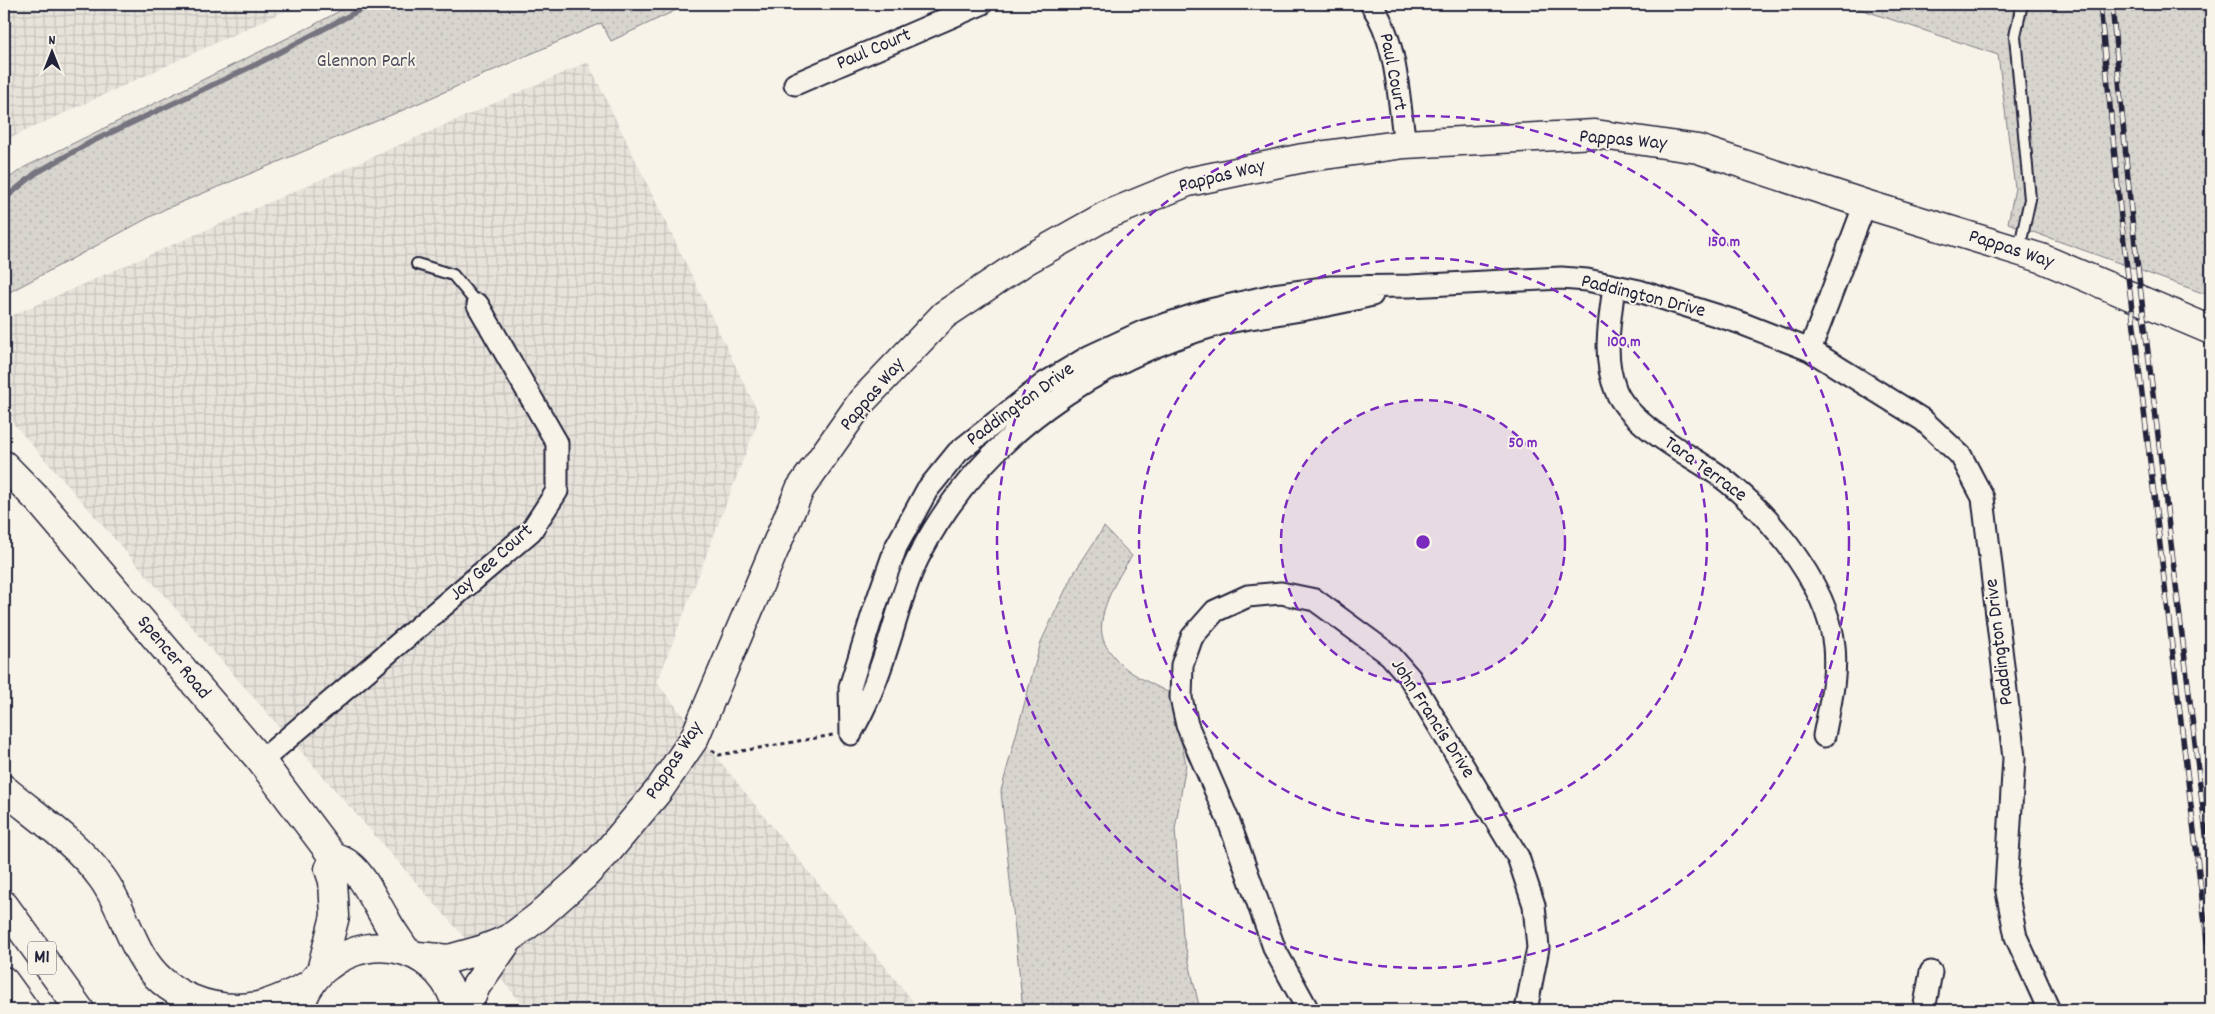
<svg xmlns="http://www.w3.org/2000/svg" width="2215" height="1014" viewBox="0 0 2215 1014" font-family="Dekko,sans-serif">
<defs>
<pattern id="industrial-grid" width="8" height="8" patternUnits="userSpaceOnUse" patternTransform="scale(1.25)"><rect width="8" height="8" fill="#e7e3db"/><path d="M0 4h8M4 0v8" fill="none" stroke="#c6c2bd"/></pattern>
<pattern id="grass-dots" width="8" height="8" patternUnits="userSpaceOnUse" patternTransform="scale(1.25)"><rect width="8" height="8" fill="#d8d5cf"/><path d="M2 2h.1M6 6h.1" fill="none" stroke="#b9b7b3" stroke-width="1.8" stroke-linecap="round"/></pattern>
</defs>
<rect width="100%" height="100%" fill="#f7f3e8"/>
<filter id="ink" filterUnits="userSpaceOnUse"><feTurbulence type="fractalNoise" baseFrequency=".02" numOctaves="2"/><feDisplacementMap in="SourceGraphic" scale="10" xChannelSelector="R" yChannelSelector="G"/><feConvolveMatrix kernelMatrix="1 2 1 2 8 2 1 2 1" color-interpolation-filters="sRGB"/></filter>
<g filter="url(#ink)">
<path fill="url(#industrial-grid)" d="M 4,4 L 300,4 L 4,141 Z
M 588,62 L 760,416 L 657,683 L 920,1010 L 528,1010 L 4,413 L 4,319 Z"/>
<path fill="url(#grass-dots)" stroke="#7d7c85" d="M 352,4 L 689,4 L 611,41 L 601,23 L 403,110 L 165,209 L 4,295 L 4,182 L 23,168 L 312,26 Z
M 1845,4 L 2211,4 L 2211,227 L 2208,234 L 2211,296 L 2008,223 L 2015,188 L 1998,55 Z
M 1104,527 L 1132,556 C 1118,576 1092,619 1105,644 C 1109,651 1116,660 1122,665 C 1133,676 1157,686 1171,694 L 1186,764 L 1175,829 L 1183,936 L 1200,1010 L 1023,1010 L 1001,791 L 1041,642 L 1072,576 Z"/>
<g fill="none" stroke-linecap="round" stroke-linejoin="round">
<path stroke="#76747f" stroke-width="5.5" d="M 4,199 L 36,173 L 91,142 L 257,64 L 371,4"/>
<defs>
<path id="lane" d="M 2019,250 L 2030,199 L 2015,36 L 2022,4
M 417,264 L 453,275 L 478,305"/>
<path id="street" d="M 1371,4 C 1398,42 1398,99 1405,144
M 795,84 L 981,4
M 1614,286 C 1610,321 1602,357 1616,391 C 1630,423 1680,450 1708,468 C 1760,501 1828,582 1834,646 C 1837,678 1830,704 1824,736
M 1810,350 L 1865,204
M 852,731 C 867,705 878,677 887,648 C 898,615 905,582 921,552 C 982,436 1096,359 1220,324 C 1238,319 1257,317 1276,314 C 1308,309 1340,303 1372,295
M 851,734 L 850,687 L 875,607 L 896,547 L 927,490 L 958,452 L 1045,383 L 1090,356 L 1142,332 L 1210,310 L 1274,295 L 1331,287 L 1410,286 L 1561,278 L 1587,280 L 1639,291 L 1738,322 L 1810,350 L 1923,420 L 1961,456 L 1983,498 L 2014,758 L 2006,887 L 2016,937 L 2049,1010
M 261,761 L 531,531 L 557,491 L 557,443 L 478,305
M 1308,1010 L 1275,950 L 1229,822 L 1187,725 L 1181,698 L 1182,665 L 1192,637 L 1215,611 L 1248,596 L 1281,593 L 1315,600 L 1390,655 L 1410,678 L 1518,857 L 1534,905 L 1538,948 L 1526,1010
M 1924,1010 L 1931,972"/>
<path id="secondary" d="M 4,465 L 39,501 L 261,761 L 334,858 C 358,861 373,899 385,918 C 391,930 399,940 406,951
M 418,956 L 449,959 L 481,950 L 509,939 L 538,917 L 584,876 L 608,851 L 659,790 L 694,739 L 800,489 L 862,401 L 944,315 L 1025,261 L 1107,215 L 1188,182 L 1303,158 L 1405,144 L 1595,134 L 1698,149 L 1865,204 L 2041,258 L 2211,330
M 321,971 L 335,916 L 333,881 L 329,869 L 334,858
M 300,1010 C 303,993 314,976 328,966 C 376,928 443,950 458,1010
M 466,1010 L 476,986 L 509,939"/>
<path id="highway" d="M 4,789 C 37,817 76,842 102,878 C 119,901 127,931 141,955 C 164,996 213,1014 258,1006 C 277,1002 294,992 311,984
M 4,905 L 80,1010
M 4,981 L 25,1010"/>
</defs>
<use href="#lane" stroke="#22223b" stroke-width="14"/>
<use href="#street" stroke="#22223b" stroke-width="25"/>
<use href="#secondary" stroke="#22223b" stroke-width="31"/>
<use href="#highway" stroke="#22223b" stroke-width="31"/>
<path stroke="#22223b" stroke-width="3" stroke-dasharray="4 4" stroke-linecap="butt" d="M 712,750 L 719,755 L 833,735"/>
<use href="#lane" stroke="#f7f3e8" stroke-width="10"/>
<use href="#street" stroke="#f7f3e8" stroke-width="21"/>
<use href="#secondary" stroke="#f7f3e8" stroke-width="28"/>
<use href="#highway" stroke="#f7f3e8" stroke-width="28"/>
<defs>
<path id="rail" d="M 2100,4 L 2120,209 L 2211,974
M 2112,4 L 2131,211 L 2211,876"/>
</defs>
<use href="#rail" stroke="#22223b" stroke-width="5.5"/>
<use href="#rail" stroke="#f7f3e8" stroke-width="4" stroke-dasharray="11" stroke-linecap="butt"/>
</g>
</g>
<circle cx="1423" cy="542" r="142" fill="#7b2cbf" fill-opacity=".12"/>
<g fill="none" stroke="#7b2cbf" stroke-width="2.5" stroke-dasharray="9 6">
<circle cx="1423" cy="542" r="142"/>
<circle cx="1423" cy="542" r="284"/>
<circle cx="1423" cy="542" r="426"/>
</g>
<g text-anchor="middle" dominant-baseline="central" stroke-width="4" stroke-linejoin="round" paint-order="stroke">
<rect fill="#f7f3e8" stroke="#62616f" stroke-width="1" x="28" y="941.5" width="28" height="33" rx="4"/>
<g font-size="19" font-weight="bold" fill="#22223b">
<text x="42" y="958">M1</text>
</g>
<g font-size="20" fill="#22223b" stroke="#f7f3e8">
<text transform="translate(874 50) rotate(-23)">Paul Court</text>
<text transform="translate(1392 72) rotate(79)">Paul Court</text>
<text transform="translate(1623 141) rotate(5)">Pappas Way</text>
<text transform="translate(1222 177) rotate(-14)">Pappas Way</text>
<text transform="translate(2011 250) rotate(18)">Pappas Way</text>
<text transform="translate(1643 297) rotate(14)">Paddington Drive</text>
<text transform="translate(873 395) rotate(-50)">Pappas Way</text>
<text transform="translate(1021 405) rotate(-36)">Paddington Drive</text>
<text transform="translate(1705 470) rotate(36)">Tara Terrace</text>
<text transform="translate(492 563) rotate(-42)">Jay Gee Court</text>
<text transform="translate(2000 642) rotate(-97)">Paddington Drive</text>
<text transform="translate(173 658) rotate(50)">Spencer Road</text>
<text transform="translate(1432 719) rotate(57)">John Francis Drive</text>
<text transform="translate(675 761) rotate(-57)">Pappas Way</text>
</g>
<g font-size="20" fill="#504f60" stroke="#f7f3e8">
<text x="366" y="62">Glennon Park</text>
</g>
</g>
<circle cx="1423" cy="542" r="8" fill="#7b2cbf" stroke="#f7f3e8" stroke-width="2.5"/>
<g font-size="15" text-anchor="middle" font-weight="bold" fill="#7b2cbf" stroke="#f7f3e8" stroke-width="4" stroke-linejoin="round" paint-order="stroke">
<text x="1724" y="246">150 m</text>
<text x="1624" y="346">100 m</text>
<text x="1523" y="447">50 m</text>
</g>
<rect width="2215" height="1014" fill="none" stroke="#f7f3e8" stroke-width="20"/>
<rect x="10" y="10" width="2195" height="994" fill="none" stroke="#22223b" stroke-width="2" filter="url(#ink)"/>
<g transform="translate(52 52)" stroke="#f7f3e8" stroke-width="4" paint-order="stroke">
<path d="M0-4L9 19L0 12L-9 19Z" fill="#22223b"/>
<text y="-8" font-size="14" font-weight="bold" text-anchor="middle" fill="#22223b">N</text>
</g>
</svg>
